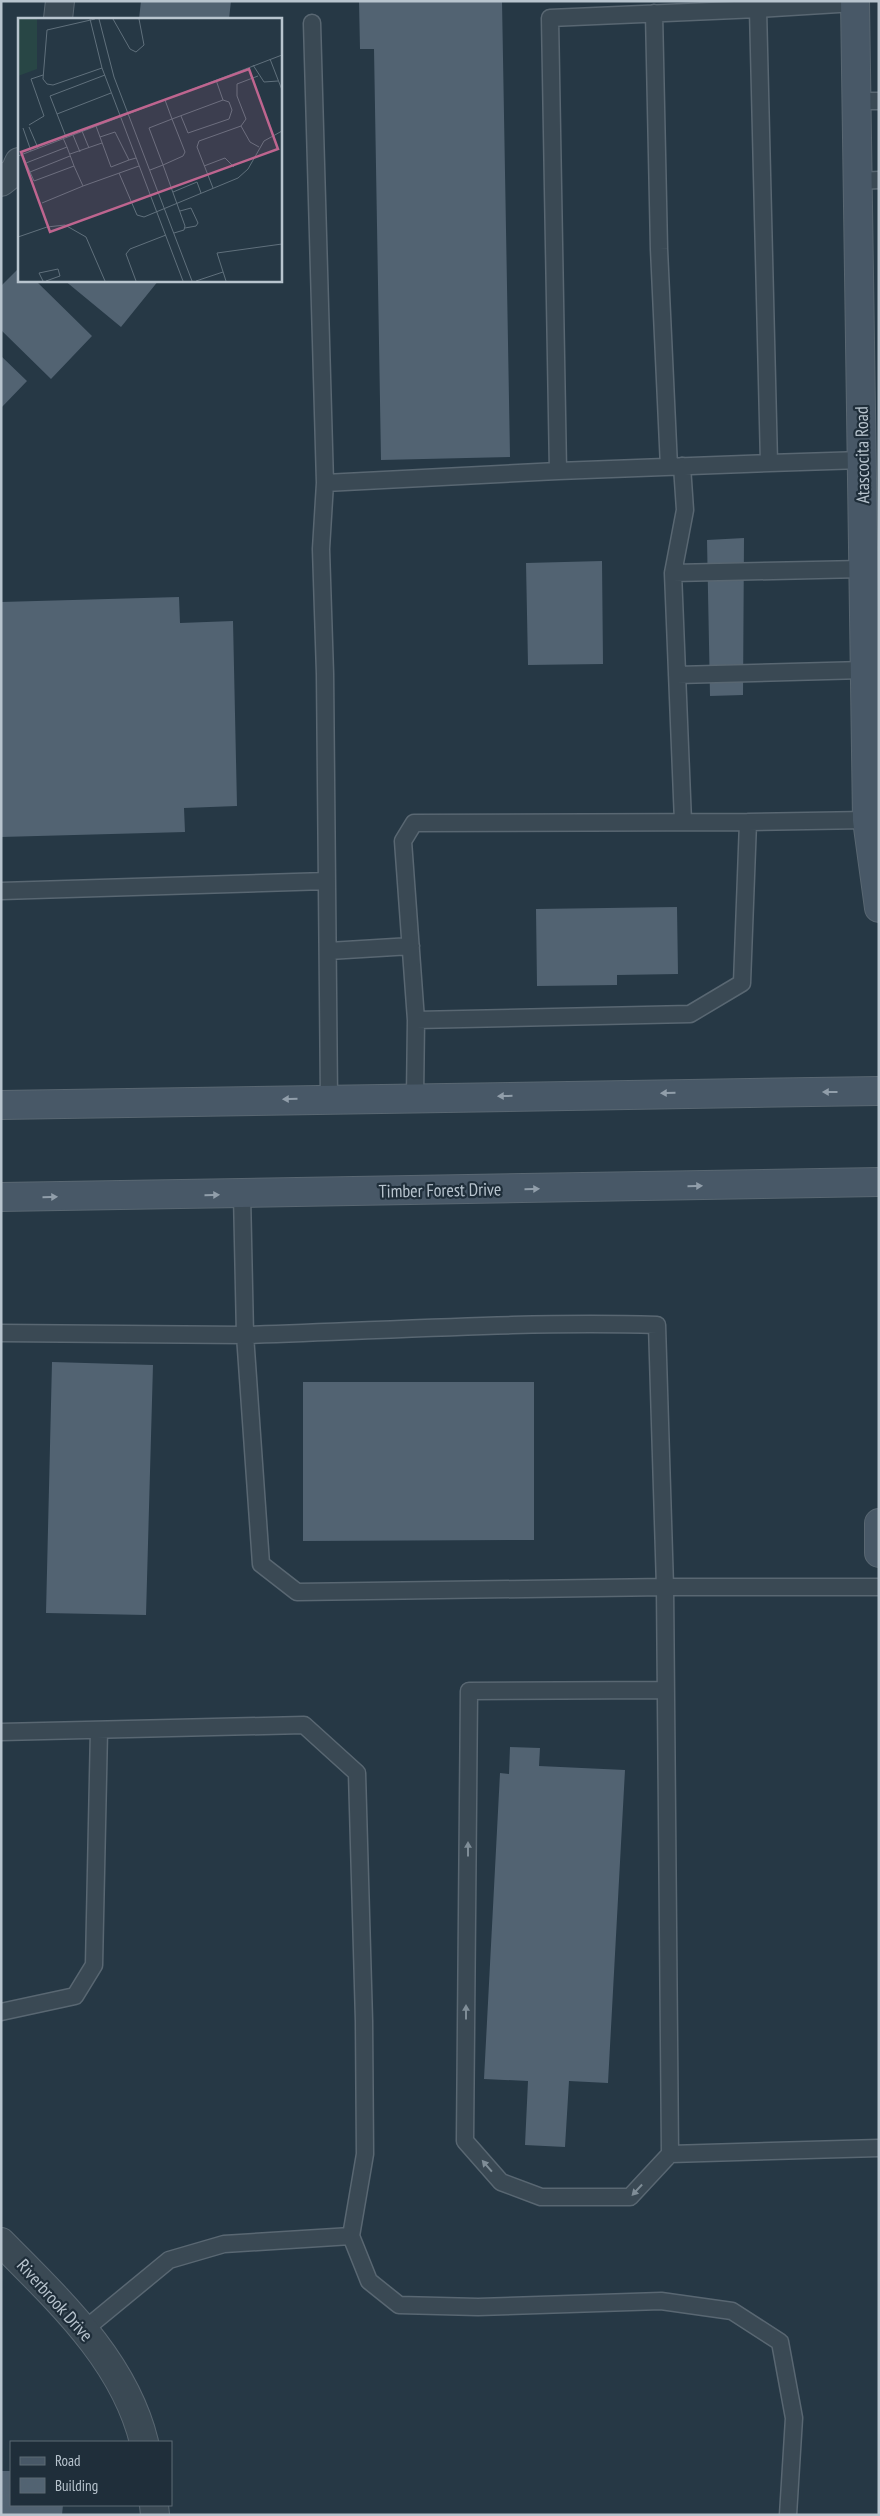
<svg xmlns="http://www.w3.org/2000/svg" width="880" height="2516" viewBox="0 0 880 2516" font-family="'PT Sans Narrow',sans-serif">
<rect width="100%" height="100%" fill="#263845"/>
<path fill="#526372" d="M 141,1 L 231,1 L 229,19 L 139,19 Z
M 359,1 L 502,1 L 510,457 L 381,460 L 374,49 L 360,49 Z
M 19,268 L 19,280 L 35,280 L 92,336 L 51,379 L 1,330 L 1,286 Z
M 64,280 L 159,280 L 121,327 Z
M 1,356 L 27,381 L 1,408 Z
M 744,538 L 743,695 L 710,696 L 707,540 Z
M 602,561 L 603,664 L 528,665 L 526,563 Z
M 179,597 L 180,623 L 233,621 L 237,806 L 184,808 L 185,832 L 1,837 L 1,602 Z
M 677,907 L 678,974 L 617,975 L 617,985 L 537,986 L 536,909 Z
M 52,1362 L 153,1365 L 146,1615 L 46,1613 Z
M 303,1382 L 534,1382 L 534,1540 L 303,1541 Z
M 510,1747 L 540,1748 L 539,1766 L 625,1770 L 608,2083 L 569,2081 L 565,2147 L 525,2145 L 528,2081 L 484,2079 L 500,1773 L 509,1774 Z
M 1,2471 L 11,2471 L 11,2505 L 63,2505 L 62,2515 L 1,2515 Z"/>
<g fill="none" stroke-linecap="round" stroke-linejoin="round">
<defs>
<path id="service" d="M 855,3 L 758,9 L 769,463 L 862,460
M 758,9 L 550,18 L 558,471 L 769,463
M 654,13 L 659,249 L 669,467
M 312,23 L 325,483
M 857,101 L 879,101
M 858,181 L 879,180
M 682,466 L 685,510 L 673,573 L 683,822
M 673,573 L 863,569
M 677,675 L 864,670
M 1,891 L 327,881
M 329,951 L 411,946
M 416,1020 L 403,841 L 414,823 L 748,822
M 415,1097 L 416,1020 L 690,1014 L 742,983 L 748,822 L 867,820
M 329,1099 L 325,674 L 321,549 L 325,483 L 558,471
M 242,1194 L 245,1335 C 382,1331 519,1321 657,1325 L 665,1587 L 879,1587
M 1,1333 L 245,1335 L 261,1564 L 297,1592 L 665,1587 L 670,2154 L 879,2148
M 665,1690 L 469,1691 L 465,2141 L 501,2182 L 541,2197 L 630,2197 L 670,2154
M 1,1732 L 304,1725 L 357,1773 L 364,2021 L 365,2154 L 351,2236 L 224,2244 L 169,2260 L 84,2330
M 1,2012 L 75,1996 L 94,1965 L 99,1730
M 351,2236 L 369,2281 L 399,2305 L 478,2307 L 661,2301 L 732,2311 L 780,2342 L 794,2418 L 788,2515"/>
<path id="minor" d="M 58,19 L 60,1
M 1,182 L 15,171 L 19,162
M 1,2242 C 58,2300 124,2360 144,2442
M 154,2505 L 155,2515"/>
<path id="secondary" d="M 855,1 L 867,820 L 879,908
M 1,1105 L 879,1091
M 1,1197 L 879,1182
M 879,1523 L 879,1553"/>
</defs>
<use href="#service" stroke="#596772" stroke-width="19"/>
<use href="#minor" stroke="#596772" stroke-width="30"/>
<use href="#secondary" stroke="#596772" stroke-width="30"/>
<use href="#service" stroke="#3a4954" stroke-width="16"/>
<use href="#minor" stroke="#3a4954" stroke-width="28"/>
<use href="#secondary" stroke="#485867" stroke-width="28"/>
</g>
<defs><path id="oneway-solid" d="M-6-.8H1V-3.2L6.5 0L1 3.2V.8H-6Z" transform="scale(1.25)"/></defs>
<g fill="#919eaa">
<use href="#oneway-solid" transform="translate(830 1092) rotate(180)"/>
<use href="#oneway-solid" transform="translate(668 1093) rotate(179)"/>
<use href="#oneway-solid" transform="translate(505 1096) rotate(179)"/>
<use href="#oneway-solid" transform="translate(290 1099) rotate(179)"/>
<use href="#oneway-solid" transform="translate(695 1186) rotate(-1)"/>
<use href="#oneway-solid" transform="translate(532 1189) rotate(-1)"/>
<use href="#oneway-solid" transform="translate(212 1195) rotate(-1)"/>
<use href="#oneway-solid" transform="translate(50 1197) rotate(-1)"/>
</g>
<g fill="#7f8d97">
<use href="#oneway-solid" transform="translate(468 1849) rotate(-90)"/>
<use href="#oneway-solid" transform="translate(466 2012) rotate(-90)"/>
<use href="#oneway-solid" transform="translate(487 2166) rotate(-131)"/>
<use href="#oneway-solid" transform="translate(637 2190) rotate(133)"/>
</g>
<g text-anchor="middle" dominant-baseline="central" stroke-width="4.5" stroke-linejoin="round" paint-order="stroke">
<g font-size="18" fill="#b8c4ce" stroke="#1f2e3a">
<text transform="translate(862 455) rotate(-91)">Atascocita Road</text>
<text transform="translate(440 1190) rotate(-1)">Timber Forest Drive</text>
<text transform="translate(55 2300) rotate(48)">Riverbrook Drive</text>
</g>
</g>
<g transform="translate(18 18)">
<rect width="264" height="264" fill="#263845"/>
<path d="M 0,1 L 19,1 L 19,51 L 0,58 Z" fill="#284645"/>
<path fill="none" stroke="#60707c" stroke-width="1" d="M 72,1 L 84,50 L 165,263M 77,1 L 29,12 L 25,61 L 29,66 L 35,67 L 84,50M 81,1 L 96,59 L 174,263M 95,1 L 112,31 L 118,34 L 126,27 L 121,1M 252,41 L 264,72M 235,47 L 246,64 L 260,63M 87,57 L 32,78 L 39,96 L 93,75M 39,96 L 48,119M 163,98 L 170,115 L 211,101 L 214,92 L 211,84 L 205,82M 11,107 L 26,98 L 13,61 L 25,57M 78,108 L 82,119 L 97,114 L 111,142 L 118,140M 223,108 L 228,101 L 219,78 L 219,66 L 240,58M 11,109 L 20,130M 5,110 L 13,133M 64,113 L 71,130M 55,117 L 62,134M 82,119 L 93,149 L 111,142M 4,136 L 8,145 L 49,129 L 45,120M 52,136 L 84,125M 0,138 L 264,37M 8,145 L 16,163 L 56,148 L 49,129M 56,148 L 65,168 L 121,148M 186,148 L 207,140 L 216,149M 132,152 L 145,147 L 131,110 L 154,101 L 147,82M 12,154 L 52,138M 101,155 L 119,197 L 126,199 L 220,160 L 230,151 L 246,123 L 264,113M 195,170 L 179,129 L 181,123 L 223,108 L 232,124 L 241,129M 155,174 L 179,164 L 183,175M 24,185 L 65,168M 162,193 L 173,190 L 180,205 L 178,208 L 167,210M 156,215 L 166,212 L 167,208 L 145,147 L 165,138 L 167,134 L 154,101 L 205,82 L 198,62M 0,219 L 29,209 L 47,207 L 68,219 L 87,263M 25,263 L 21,255 L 40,251 L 42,258 L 28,263M 118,263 L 108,236 L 112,231 L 148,217M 178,263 L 205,254M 208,263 L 199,235 L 264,226"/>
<path fill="#be658f" fill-opacity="0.15" stroke="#be658f" stroke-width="2.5" d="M 231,51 L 260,131 L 32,214 L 3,134 Z"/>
<rect width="264" height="264" fill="none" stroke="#b8c4ce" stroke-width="2.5"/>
</g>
<rect width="880" height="2516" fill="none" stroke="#b8c4ce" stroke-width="5"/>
<rect x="10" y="2441" width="162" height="65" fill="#1f2e3a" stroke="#5c6a75"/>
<rect x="20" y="2457" width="25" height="8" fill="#485867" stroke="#5c6a75"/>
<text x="55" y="2466" font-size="15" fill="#b8c4ce">Road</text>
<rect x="20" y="2478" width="25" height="15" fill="#526372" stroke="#5c6a75"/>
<text x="55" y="2491" font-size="15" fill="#b8c4ce">Building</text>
</svg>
